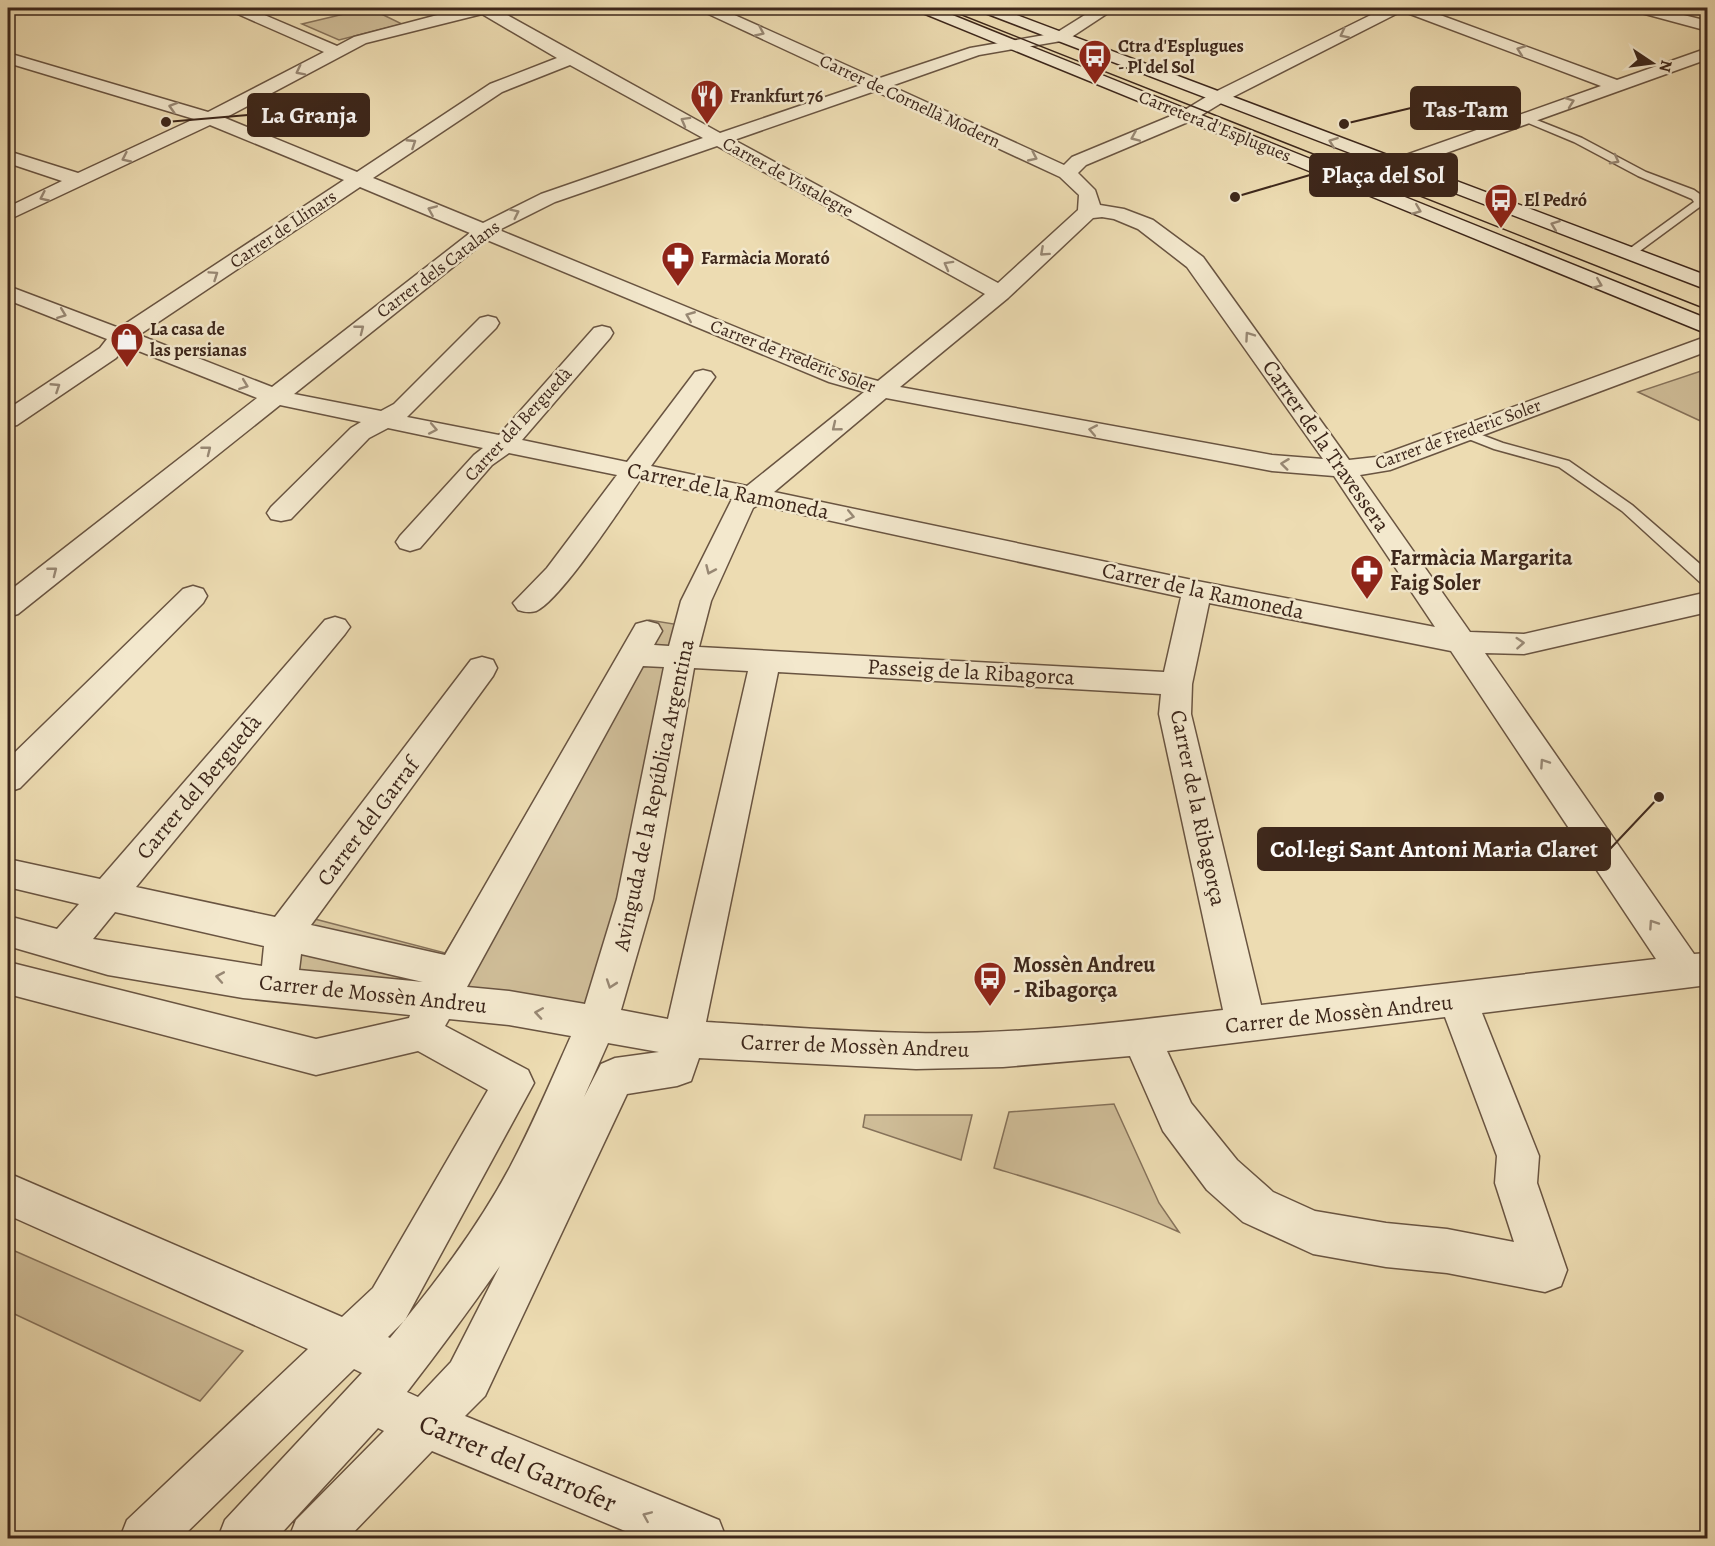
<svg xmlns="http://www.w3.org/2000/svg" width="1715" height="1546" viewBox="0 0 1715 1546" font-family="Alegreya,serif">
<rect width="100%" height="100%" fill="#eddcb2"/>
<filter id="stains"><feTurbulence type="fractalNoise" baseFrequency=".00333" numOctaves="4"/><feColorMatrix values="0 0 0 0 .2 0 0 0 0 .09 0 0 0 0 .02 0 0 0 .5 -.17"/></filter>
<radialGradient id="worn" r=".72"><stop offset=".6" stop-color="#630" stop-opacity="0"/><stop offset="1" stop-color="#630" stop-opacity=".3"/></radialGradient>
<path fill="#cfbd98" stroke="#86725a" stroke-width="1.5" d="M 369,8 L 402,24 L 339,40 L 302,24 Z
M 1707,369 L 1707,424 L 1638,392 Z
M 649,620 L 680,625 L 614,931 L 587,1009 L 292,977 L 307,917 L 445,953 Z
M 1114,1104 L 1159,1203 L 1179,1232 C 1119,1205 1057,1187 994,1168 L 1009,1112 Z
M 865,1115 L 972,1115 L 961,1160 L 863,1127 Z
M 8,1248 L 243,1351 L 200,1401 L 8,1311 Z"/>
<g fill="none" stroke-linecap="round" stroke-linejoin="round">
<defs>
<path id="lane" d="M 1524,115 L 1582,138 L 1646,172 L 1694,190 L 1701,195 L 1705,203 L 1633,256 L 1625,256 L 1625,252 L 1694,202 L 1692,199 L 1638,176 L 1574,142 L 1521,120 L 1519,118 Z
M 1466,429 L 1503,443 L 1569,461 L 1632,505 L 1708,571 L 1708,585 L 1702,584 L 1622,511 L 1559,467 L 1494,449 L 1461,436 L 1459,433 Z"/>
<path id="street" d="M 229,8 L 248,8 L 337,46 L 354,37 L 464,8 L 501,8 L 500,11 L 720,133 L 861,85 L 702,11 L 700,8 L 719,8 L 877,79 L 970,48 L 1056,33 L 1096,8 L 1113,8 L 1111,11 L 1067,40 L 979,55 L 891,86 L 1064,165 L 1072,157 L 1183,111 L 1211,94 L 1385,8 L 1421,8 L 1617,80 L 1708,48 L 1708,59 L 1396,171 L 1389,169 L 1386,165 L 1389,161 L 1601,86 L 1402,11 L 1223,102 L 1195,119 L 1086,165 L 1078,173 L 1095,190 L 1100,205 L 1124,209 L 1153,220 L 1203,257 L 1349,460 L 1376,457 L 1708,336 L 1708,351 L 1390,470 L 1360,475 L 1470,632 L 1524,634 L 1708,592 L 1708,612 L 1524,654 L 1485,653 L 1694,954 L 1708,953 L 1708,985 L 1482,1013 L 1539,1156 L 1537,1183 L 1567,1270 L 1561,1286 L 1545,1292 L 1447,1273 L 1386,1267 L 1313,1254 L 1243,1222 L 1207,1190 L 1163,1131 L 1130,1056 L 1003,1067 L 916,1069 L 699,1058 L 691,1081 L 677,1086 L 627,1094 L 485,1396 L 465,1416 L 719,1520 L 726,1538 L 642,1538 L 432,1451 L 348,1538 L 289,1538 L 296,1520 L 384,1431 L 378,1428 L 277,1538 L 218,1538 L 225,1520 L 362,1373 L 354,1369 L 181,1538 L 120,1538 L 127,1520 L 308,1349 L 8,1215 L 8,1173 L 342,1317 L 373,1288 L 488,1090 L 418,1051 L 316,1075 L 8,994 L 8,962 L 316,1039 L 409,1018 L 410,1015 L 243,998 L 108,975 L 8,946 L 8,916 L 57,929 L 79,904 L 8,887 L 8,859 L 100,879 L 325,620 L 335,617 L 345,620 L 350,627 L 345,634 L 136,887 L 275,917 L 471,660 L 482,657 L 493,660 L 497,668 L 493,676 L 311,925 L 445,955 L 636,624 L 647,621 L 658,624 L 662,631 L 654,645 L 669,646 L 681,601 L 732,499 L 640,480 C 622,506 560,601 536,611 C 529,613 524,612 518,610 L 513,603 L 547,568 L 617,475 L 509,453 L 492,465 L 420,548 L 410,551 L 400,548 L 396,542 L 400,536 L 474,455 L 483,448 L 388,428 L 369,438 L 291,519 L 281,521 L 271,519 L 267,513 L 271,507 L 351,428 L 361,422 L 280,405 L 18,614 L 8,617 L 8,592 L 257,398 L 126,346 L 116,358 L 17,425 L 8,427 L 8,409 L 100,348 L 107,339 L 8,300 L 8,286 L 119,328 L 344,180 L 210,125 L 8,220 L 8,207 L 62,181 L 8,163 L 8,151 L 78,173 L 194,119 L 8,63 L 8,53 L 208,112 L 324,52 L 231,11 ZM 482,14 L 557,58 L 490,84 L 357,172 L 225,118 L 366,43 ZM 570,65 L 703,138 L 541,194 L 483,223 L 373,178 L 502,92 ZM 875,91 L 1060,177 L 1079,195 L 1078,210 L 998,283 L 734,140 ZM 717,146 L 985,294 L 878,381 L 845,372 L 499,230 L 555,202 ZM 360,187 L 470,233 L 272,387 L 139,335 ZM 1102,217 L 1114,219 L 1138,229 L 1187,267 L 1323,459 L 1272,455 L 900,387 L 1008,298 L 1093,218 ZM 487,240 L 829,382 L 864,392 L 747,486 L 651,466 L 715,377 L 711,372 L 703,370 L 695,372 L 627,462 L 522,440 L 610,338 L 613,333 L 610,328 L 602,326 L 594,328 L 499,435 L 407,417 L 496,328 L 499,323 L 496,318 L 488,316 L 480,318 L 394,404 L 381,411 L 294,394 ZM 886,398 L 1272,471 L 1334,476 L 1435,627 L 1197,581 L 774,492 ZM 758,505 L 1181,597 L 1164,672 L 699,647 L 711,601 L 753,508 ZM 1209,603 L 1451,651 L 1656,959 L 1261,1005 L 1191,714 L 1192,684 ZM 643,666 L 664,667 L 617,899 L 585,1004 L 509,991 L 467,987 ZM 694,668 L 748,671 L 668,1019 L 621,1010 L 653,899 ZM 778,672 L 1161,694 L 1159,714 L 1223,1010 C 1121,1022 1018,1035 915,1033 C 846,1032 776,1026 706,1022 ZM 115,912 L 264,946 L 262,966 L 93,939 ZM 301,954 L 423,982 L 299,970 ZM 1445,1017 L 1497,1156 L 1495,1183 L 1514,1242 L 1447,1229 L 1386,1223 L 1315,1211 L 1273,1192 L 1237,1160 L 1191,1103 L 1167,1051 ZM 449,1019 L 509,1025 L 571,1036 C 551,1081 532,1126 509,1169 C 476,1230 434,1285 390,1338 L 388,1337 L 405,1320 L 534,1083 L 528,1070 L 445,1026 ZM 608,1043 L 659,1052 L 615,1058 L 601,1064 L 584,1097 ZM 500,1266 L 451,1362 L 418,1397 L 407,1392 C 438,1352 470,1309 500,1266 Z
M 1631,8 L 1655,8 L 1708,21 L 1708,31 L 1634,11 Z
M 193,586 L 203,589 L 207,596 L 203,603 L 20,788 L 8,792 L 8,759 L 183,589 Z"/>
<path id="secondary" d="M 915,8 L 935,8 L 1708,319 L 1708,334 L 918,11 Z
M 977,8 L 998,8 L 1708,276 L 1708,290 L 980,11 Z"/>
</defs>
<use href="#lane" stroke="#695441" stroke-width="3"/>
<use href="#street" stroke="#695441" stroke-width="3"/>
<use href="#secondary" stroke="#3d271b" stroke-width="3"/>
<use href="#lane" fill="#f3e8cd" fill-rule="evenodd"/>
<use href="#street" fill="#f3e8cd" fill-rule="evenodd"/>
<use href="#secondary" fill="#f3e8cd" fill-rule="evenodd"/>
<path stroke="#3d271b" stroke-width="1.5" d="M 944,8 L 1708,310"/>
</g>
<defs><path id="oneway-chevron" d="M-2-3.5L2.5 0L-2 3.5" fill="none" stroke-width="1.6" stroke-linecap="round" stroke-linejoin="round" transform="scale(1.5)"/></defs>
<g stroke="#988874">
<use href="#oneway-chevron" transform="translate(760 32) rotate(25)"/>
<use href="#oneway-chevron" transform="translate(1344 34) rotate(153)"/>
<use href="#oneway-chevron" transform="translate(1521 50) rotate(-160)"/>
<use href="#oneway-chevron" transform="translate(300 71) rotate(153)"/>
<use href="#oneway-chevron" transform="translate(1570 102) rotate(-20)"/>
<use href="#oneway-chevron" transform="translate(173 107) rotate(-164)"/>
<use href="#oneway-chevron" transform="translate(685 121) rotate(-151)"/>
<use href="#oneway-chevron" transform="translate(1135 137) rotate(157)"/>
<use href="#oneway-chevron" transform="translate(1333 142) rotate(-160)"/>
<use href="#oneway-chevron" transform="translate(412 143) rotate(-33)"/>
<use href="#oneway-chevron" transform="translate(1033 157) rotate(25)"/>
<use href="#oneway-chevron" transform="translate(126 158) rotate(155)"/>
<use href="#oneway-chevron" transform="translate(1615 160) rotate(28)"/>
<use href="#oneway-chevron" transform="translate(44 197) rotate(155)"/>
<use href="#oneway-chevron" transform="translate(432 210) rotate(-157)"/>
<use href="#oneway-chevron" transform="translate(1417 210) rotate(22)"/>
<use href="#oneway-chevron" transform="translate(515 213) rotate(-26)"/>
<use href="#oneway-chevron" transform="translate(1555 225) rotate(-159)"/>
<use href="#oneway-chevron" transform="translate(1044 252) rotate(138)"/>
<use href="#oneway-chevron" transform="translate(948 265) rotate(-151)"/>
<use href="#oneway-chevron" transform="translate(214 275) rotate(-34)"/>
<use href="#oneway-chevron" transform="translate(1598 284) rotate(22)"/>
<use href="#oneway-chevron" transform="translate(62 314) rotate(21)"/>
<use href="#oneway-chevron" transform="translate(690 316) rotate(-158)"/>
<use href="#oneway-chevron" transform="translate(360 329) rotate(-38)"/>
<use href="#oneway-chevron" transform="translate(1249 336) rotate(-125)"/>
<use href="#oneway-chevron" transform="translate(244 385) rotate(21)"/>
<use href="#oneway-chevron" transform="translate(56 387) rotate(-33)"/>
<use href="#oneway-chevron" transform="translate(836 427) rotate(141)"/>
<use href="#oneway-chevron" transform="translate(433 429) rotate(11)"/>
<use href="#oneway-chevron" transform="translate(1093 430) rotate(-169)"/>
<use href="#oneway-chevron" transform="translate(207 450) rotate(-38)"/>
<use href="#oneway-chevron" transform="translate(1285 464) rotate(-173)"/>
<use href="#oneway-chevron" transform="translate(850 516) rotate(12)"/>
<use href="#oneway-chevron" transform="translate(710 570) rotate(114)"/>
<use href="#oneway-chevron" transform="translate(53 571) rotate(-38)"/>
<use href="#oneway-chevron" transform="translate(1520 643) rotate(-4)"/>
<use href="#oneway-chevron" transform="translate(1544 763) rotate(-124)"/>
<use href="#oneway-chevron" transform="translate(1653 924) rotate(-124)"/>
<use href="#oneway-chevron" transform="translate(220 977) rotate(-170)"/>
<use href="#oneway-chevron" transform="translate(611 984) rotate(109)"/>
<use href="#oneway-chevron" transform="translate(539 1013) rotate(-171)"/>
<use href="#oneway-chevron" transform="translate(647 1516) rotate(-157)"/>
</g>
<defs>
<symbol id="bus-pin" viewBox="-11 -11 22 30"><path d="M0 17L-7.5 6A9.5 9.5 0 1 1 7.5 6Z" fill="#8f2418" stroke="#f3e8cd"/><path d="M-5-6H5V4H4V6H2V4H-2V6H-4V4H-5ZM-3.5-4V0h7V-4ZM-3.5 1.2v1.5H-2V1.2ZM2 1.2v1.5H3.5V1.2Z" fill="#fff"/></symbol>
<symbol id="restaurant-pin" viewBox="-11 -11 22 30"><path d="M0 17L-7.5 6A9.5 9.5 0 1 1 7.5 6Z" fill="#8f2418" stroke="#f3e8cd"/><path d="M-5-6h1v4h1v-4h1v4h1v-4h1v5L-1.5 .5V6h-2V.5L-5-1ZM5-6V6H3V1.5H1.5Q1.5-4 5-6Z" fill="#fff"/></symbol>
<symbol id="pharmacy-pin" viewBox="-11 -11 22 30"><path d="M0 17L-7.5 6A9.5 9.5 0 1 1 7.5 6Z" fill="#8f2418" stroke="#f3e8cd"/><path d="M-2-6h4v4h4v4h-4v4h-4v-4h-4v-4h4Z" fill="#fff"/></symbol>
<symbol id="shop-pin" viewBox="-11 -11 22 30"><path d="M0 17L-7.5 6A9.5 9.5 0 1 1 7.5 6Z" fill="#8f2418" stroke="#f3e8cd"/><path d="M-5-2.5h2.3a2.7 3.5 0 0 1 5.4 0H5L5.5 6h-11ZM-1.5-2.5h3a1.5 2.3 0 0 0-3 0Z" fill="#fff"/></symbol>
</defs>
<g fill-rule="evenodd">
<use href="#bus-pin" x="1076" y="37" width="38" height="52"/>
<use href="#restaurant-pin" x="688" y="77" width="38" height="52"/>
<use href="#bus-pin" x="1482" y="181" width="38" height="52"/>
<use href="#pharmacy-pin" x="659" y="239" width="38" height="52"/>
<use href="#shop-pin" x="108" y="320" width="38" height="52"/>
<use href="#pharmacy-pin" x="1348" y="552" width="38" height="52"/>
<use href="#bus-pin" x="971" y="959" width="38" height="52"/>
</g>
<g text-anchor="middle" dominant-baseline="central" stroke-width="5" stroke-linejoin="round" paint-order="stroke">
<g font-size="18" font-weight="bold" fill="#3d271b" stroke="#f3e8cd" text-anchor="start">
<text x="1118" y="46">Ctra d'Esplugues<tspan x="1118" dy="21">- Pl del Sol</tspan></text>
<text x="730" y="96">Frankfurt 76</text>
<text x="1524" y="200">El Pedró</text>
<text x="701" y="258">Farmàcia Morató</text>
<text x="150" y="329">La casa de<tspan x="150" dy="21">las persianas</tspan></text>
</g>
<g font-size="18" fill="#3d271b" stroke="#f3e8cd">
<text transform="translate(910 101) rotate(25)">Carrer de Cornellà Modern</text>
<text transform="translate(1215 126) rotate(22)">Carretera d'Esplugues</text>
<text transform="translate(788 177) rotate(29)">Carrer de Vistalegre</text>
<text transform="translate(283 229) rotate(-34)">Carrer de Llinars</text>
<text transform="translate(438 269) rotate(-37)">Carrer dels Catalans</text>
<text transform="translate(793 356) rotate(21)">Carrer de Frederic Soler</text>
<text transform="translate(518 424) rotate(-47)">Carrer del Berguedà</text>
<text transform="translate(1458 434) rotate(-20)">Carrer de Frederic Soler</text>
</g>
<g font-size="22" fill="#3d271b" stroke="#f3e8cd">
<text transform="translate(1326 446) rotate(55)">Carrer de la Travessera</text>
<text transform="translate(728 491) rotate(12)">Carrer de la Ramoneda</text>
<text transform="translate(1203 591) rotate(12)">Carrer de la Ramoneda</text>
<text transform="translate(971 672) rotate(3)">Passeig de la Ribagorca</text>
<text transform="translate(199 787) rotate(-50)">Carrer del Berguedà</text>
<text transform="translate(654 795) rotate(-78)">Avinguda de la República Argentina</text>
<text transform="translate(1198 808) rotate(78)">Carrer de la Ribagorça</text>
<text transform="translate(368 822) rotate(-53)">Carrer del Garraf</text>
<text transform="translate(373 994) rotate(6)">Carrer de Mossèn Andreu</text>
<text transform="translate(1339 1014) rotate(-6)">Carrer de Mossèn Andreu</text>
<text transform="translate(855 1046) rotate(2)">Carrer de Mossèn Andreu</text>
</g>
<g font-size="22" font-weight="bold" fill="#3d271b" stroke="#f3e8cd" text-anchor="start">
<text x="1390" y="558">Farmàcia Margarita<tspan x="1390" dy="25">Faig Soler</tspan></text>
<text x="1013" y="965">Mossèn Andreu<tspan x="1013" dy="25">- Ribagorça</tspan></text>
</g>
<g font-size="27" fill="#3d271b" stroke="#f3e8cd">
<text transform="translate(518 1463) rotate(23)">Carrer del Garrofer</text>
</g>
</g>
<path fill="none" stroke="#3d271b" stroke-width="2" d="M1344 124L1411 108M166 122L248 115M1235 197L1310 175M1659 797L1610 849"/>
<g fill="#3d271b" stroke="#f3e8cd" stroke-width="2">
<circle cx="1344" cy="124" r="6"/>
<circle cx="166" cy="122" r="6"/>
<circle cx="1235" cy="197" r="6"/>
<circle cx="1659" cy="797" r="6"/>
</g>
<g fill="#3d271b" stroke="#3d271b" stroke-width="2">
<rect x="1411" y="87" width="109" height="42" rx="6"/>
<rect x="248" y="94" width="121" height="42" rx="6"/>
<rect x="1310" y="154" width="147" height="42" rx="6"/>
<rect x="1258" y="828" width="352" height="42" rx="6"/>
</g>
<g font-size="24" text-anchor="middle" font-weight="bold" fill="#fff">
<text x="1466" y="117">Tas-Tam</text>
<text x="309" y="123">La Granja</text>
<text x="1383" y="183">Plaça del Sol</text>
<text x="1434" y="857">Col·legi Sant Antoni Maria Claret</text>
</g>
<rect width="1715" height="1546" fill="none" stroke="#eddcb2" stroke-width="30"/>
<rect x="9" y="9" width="1697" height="1528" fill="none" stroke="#3d271b" stroke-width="3"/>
<rect x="15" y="15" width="1685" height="1516" fill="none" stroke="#3d271b" stroke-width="1.5"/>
<g transform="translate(1652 63) rotate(103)" stroke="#f3e8cd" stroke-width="4.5" paint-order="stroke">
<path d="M0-4.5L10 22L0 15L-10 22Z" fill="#3d271b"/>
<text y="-9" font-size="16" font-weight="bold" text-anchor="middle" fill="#3d271b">N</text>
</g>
<rect width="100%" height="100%" filter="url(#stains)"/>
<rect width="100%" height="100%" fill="url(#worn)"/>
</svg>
